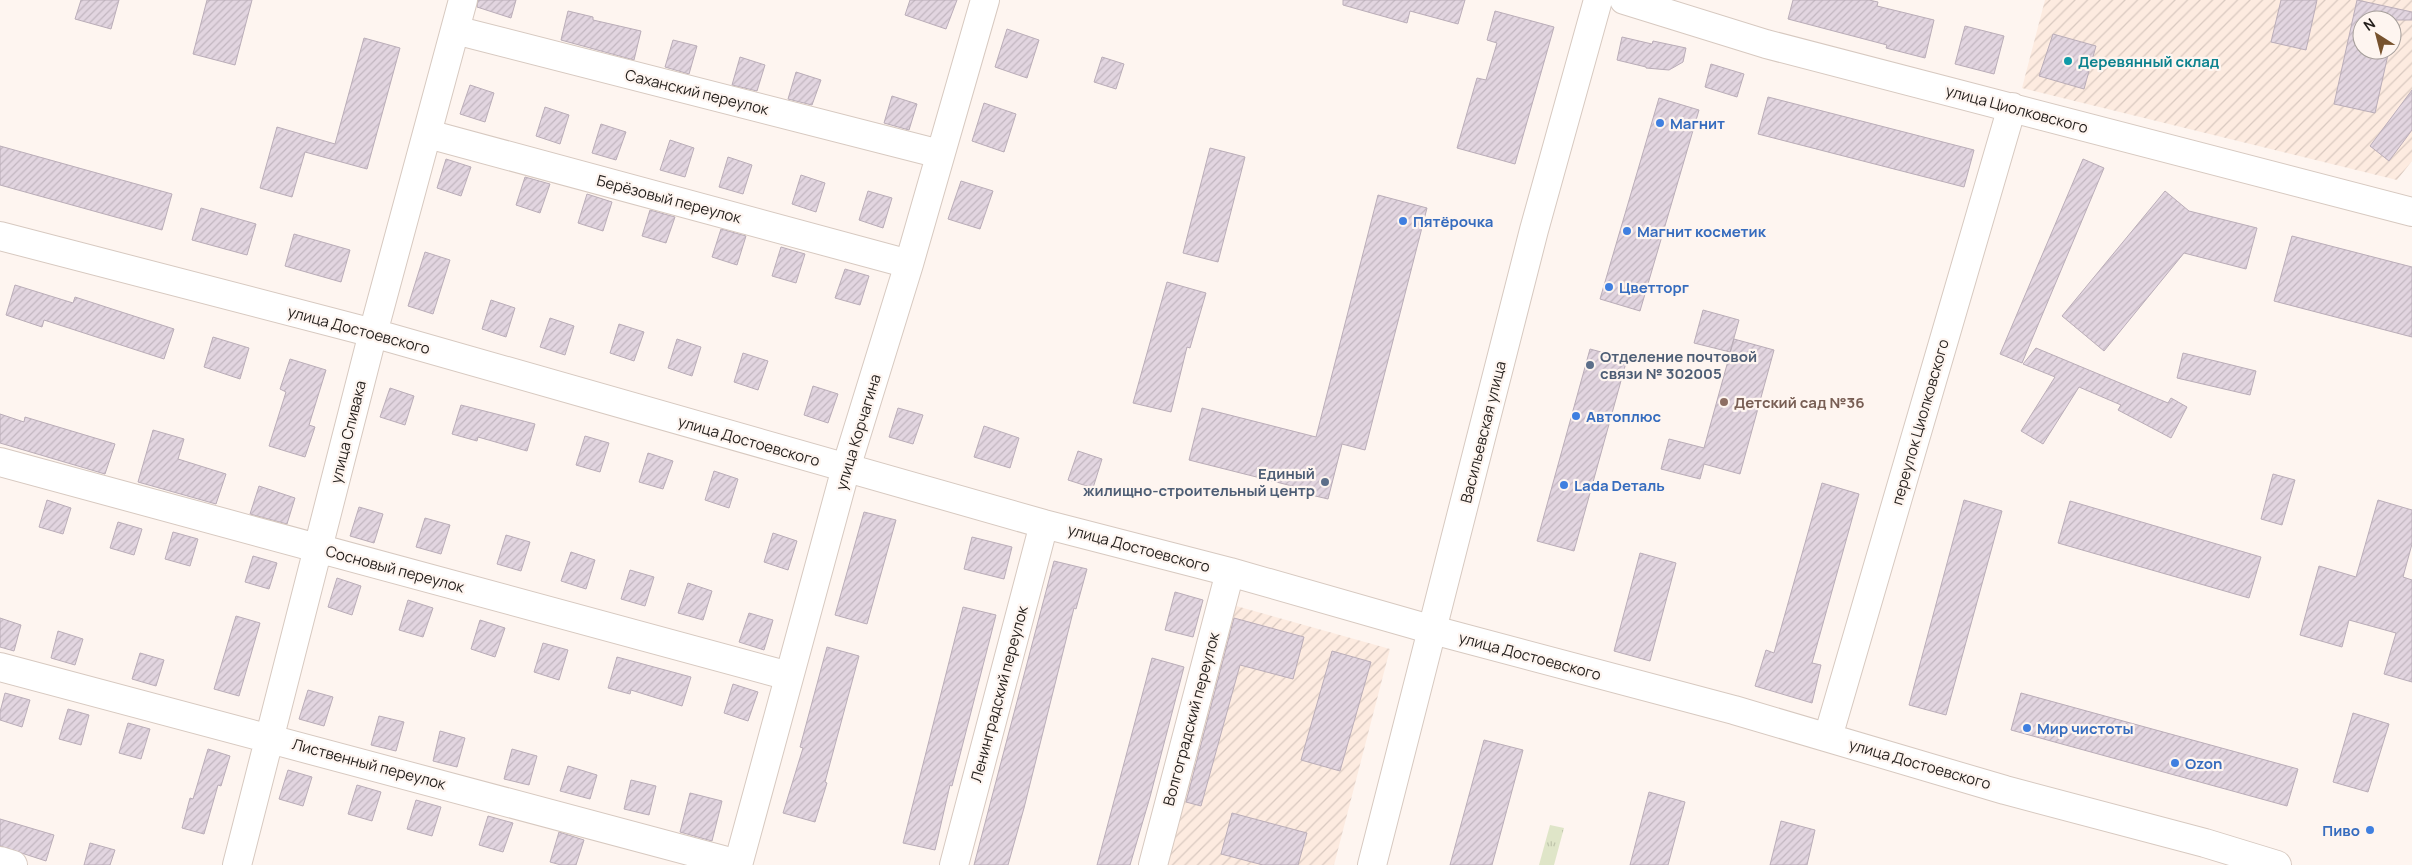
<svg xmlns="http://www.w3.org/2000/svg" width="2412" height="865" viewBox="0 0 2412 865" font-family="Manrope,sans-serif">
<defs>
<pattern id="industrial-furrows" width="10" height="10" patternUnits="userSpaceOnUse" patternTransform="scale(1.25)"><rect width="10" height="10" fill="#fdebe0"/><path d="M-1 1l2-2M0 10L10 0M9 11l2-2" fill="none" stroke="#d9c9c0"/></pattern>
<pattern id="grass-tufts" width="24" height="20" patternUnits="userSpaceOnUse" patternTransform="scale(1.25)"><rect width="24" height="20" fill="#dfe5c8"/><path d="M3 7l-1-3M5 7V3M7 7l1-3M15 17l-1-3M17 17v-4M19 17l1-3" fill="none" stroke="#bfc4ab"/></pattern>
<pattern id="building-hatch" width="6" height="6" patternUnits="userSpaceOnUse" patternTransform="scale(1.25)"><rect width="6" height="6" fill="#e2d5e0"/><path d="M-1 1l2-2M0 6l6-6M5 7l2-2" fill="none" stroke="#c2b6c0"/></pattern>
</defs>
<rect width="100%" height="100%" fill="#fef5f0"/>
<path fill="url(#industrial-furrows)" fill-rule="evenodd" d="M 2045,0 L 2412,0 L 2412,161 L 2397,180 L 2022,88 ZM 2362,20 L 2392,20 L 2392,50 L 2362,50 Z
M 1229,604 L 1390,649 L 1334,865 L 1160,865 Z"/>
<path fill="url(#grass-tufts)" d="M 1550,825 L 1564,828 L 1554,865 L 1539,865 Z"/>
<path fill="url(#building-hatch)" stroke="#baadb8" d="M 81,0 L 119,0 L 111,29 L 75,19 Z
M 207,0 L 252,0 L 235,65 L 193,54 Z
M 478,0 L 516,0 L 511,18 L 477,7 Z
M 910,0 L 957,0 L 946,29 L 905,15 Z
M 1343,0 L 1465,0 L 1458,24 L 1410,11 L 1407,23 L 1343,5 Z
M 1793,0 L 1869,0 L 1878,2 L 1877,6 L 1934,20 L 1925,58 L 1886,48 L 1887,45 L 1788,19 Z
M 2281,0 L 2317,0 L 2306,50 L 2271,42 Z
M 2357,0 L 2412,12 L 2412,20 L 2362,20 L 2362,50 L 2389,50 L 2375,113 L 2334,104 Z
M 568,11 L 593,17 L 593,20 L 641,31 L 634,60 L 561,40 Z
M 1495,11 L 1554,27 L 1515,164 L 1457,148 L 1477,78 L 1486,80 L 1497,43 L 1487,40 Z
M 1965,26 L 2004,36 L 1994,74 L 1955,64 Z
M 1007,29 L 1039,40 L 1027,78 L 995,67 Z
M 2053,34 L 2096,46 L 2084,89 L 2039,76 Z
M 1622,37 L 1652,44 L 1653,41 L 1686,48 L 1683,62 L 1669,70 L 1646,68 L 1646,67 L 1617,60 Z
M 364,38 L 400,48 L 367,169 L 305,152 L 292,197 L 260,188 L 277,127 L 335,144 Z
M 673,40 L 697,46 L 689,74 L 665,67 Z
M 740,57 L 765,65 L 757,91 L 732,85 Z
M 1102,57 L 1124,64 L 1116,89 L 1094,82 Z
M 1711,64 L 1744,74 L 1737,97 L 1705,87 Z
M 796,72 L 821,80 L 812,105 L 788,99 Z
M 470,85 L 494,93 L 485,122 L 460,114 Z
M 2412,90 L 2412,130 L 2389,161 L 2370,146 Z
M 892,96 L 917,104 L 909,130 L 884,123 Z
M 1768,97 L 1974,150 L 1964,187 L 1758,134 Z
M 1659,98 L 1699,110 L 1640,311 L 1600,299 Z
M 984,103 L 1016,114 L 1004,152 L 972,141 Z
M 545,107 L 569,115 L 560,144 L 536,136 Z
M 601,124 L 626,132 L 616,160 L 592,153 Z
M 670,140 L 694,148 L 685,177 L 660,170 Z
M 0,146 L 172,194 L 162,230 L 0,185 Z
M 1210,148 L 1245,157 L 1218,262 L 1183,253 Z
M 728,157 L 752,165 L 743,194 L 719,187 Z
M 446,159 L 471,167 L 461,196 L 437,188 Z
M 2083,159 L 2104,168 L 2022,363 L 2000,354 Z
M 801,175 L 825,183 L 816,212 L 792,204 Z
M 525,177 L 550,184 L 540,213 L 516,205 Z
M 961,181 L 993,191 L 980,229 L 948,219 Z
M 868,191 L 892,198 L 883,228 L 859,220 Z
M 2165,191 L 2189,211 L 2257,228 L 2246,269 L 2184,253 L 2104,351 L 2062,316 Z
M 587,194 L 612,202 L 603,231 L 578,223 Z
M 1378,195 L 1427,208 L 1365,450 L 1342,444 L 1328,499 L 1307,494 L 1308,490 L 1189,460 L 1202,408 L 1316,437 Z
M 201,208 L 256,224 L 247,255 L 192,240 Z
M 650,210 L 675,217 L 666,243 L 642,236 Z
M 721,229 L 746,236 L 737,265 L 712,257 Z
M 294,234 L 350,250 L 341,282 L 285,266 Z
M 2292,236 L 2412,267 L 2412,337 L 2274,301 Z
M 781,247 L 805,254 L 796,283 L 772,276 Z
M 425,252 L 450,260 L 433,314 L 408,306 Z
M 845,269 L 869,276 L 860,305 L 835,298 Z
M 1167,282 L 1206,293 L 1190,348 L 1187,347 L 1171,412 L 1133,403 Z
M 15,285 L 73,303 L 75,297 L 174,329 L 164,359 L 44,320 L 42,327 L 6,315 Z
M 491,300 L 515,308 L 506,337 L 482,329 Z
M 1703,310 L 1739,320 L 1730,352 L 1694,343 Z
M 550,318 L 574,326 L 565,355 L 540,347 Z
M 619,324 L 644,332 L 634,361 L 610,353 Z
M 213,337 L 249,348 L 240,379 L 204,367 Z
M 677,339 L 701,347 L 692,376 L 668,368 Z
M 1734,339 L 1774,350 L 1740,474 L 1704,464 L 1700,479 L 1661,469 L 1669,439 L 1704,448 Z
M 2036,348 L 2168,403 L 2171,398 L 2187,407 L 2171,438 L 2118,410 L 2121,405 L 2079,387 L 2043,444 L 2021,431 L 2055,377 L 2023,364 Z
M 1590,349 L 1627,359 L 1574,551 L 1537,541 Z
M 743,353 L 768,361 L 758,390 L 734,382 Z
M 2183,353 L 2256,371 L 2250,395 L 2177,378 Z
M 290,359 L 326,370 L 309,425 L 315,427 L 305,457 L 269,446 L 286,392 L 280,389 Z
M 813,386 L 838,394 L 828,423 L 804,415 Z
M 390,388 L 414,396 L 405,425 L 380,417 Z
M 461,405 L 535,424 L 527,451 L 478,437 L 477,441 L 452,434 Z
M 898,408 L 923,415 L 913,444 L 889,437 Z
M 0,414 L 24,422 L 25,417 L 115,444 L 105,474 L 0,443 Z
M 984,426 L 1019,438 L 1010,468 L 974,457 Z
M 153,430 L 184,439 L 178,459 L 226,474 L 216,504 L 138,482 Z
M 585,436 L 609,443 L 600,472 L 576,465 Z
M 1078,451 L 1102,459 L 1093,488 L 1068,480 Z
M 648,453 L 673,461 L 663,489 L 639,482 Z
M 714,471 L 738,479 L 729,508 L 705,500 Z
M 2273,474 L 2295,480 L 2282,525 L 2261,519 Z
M 1822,483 L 1859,494 L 1812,663 L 1821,665 L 1812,703 L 1755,686 L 1766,650 L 1774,653 Z
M 259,486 L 295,498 L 287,524 L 250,514 Z
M 47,500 L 71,508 L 63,534 L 39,527 Z
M 1964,500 L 2002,511 L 1946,715 L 1909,705 Z
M 2378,500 L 2412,510 L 2412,544 L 2403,577 L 2412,580 L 2412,682 L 2384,674 L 2396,633 L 2349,620 L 2342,647 L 2300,635 L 2319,566 L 2356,577 Z
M 2070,501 L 2261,557 L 2249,598 L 2058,543 Z
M 359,507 L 383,514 L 374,543 L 350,536 Z
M 864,512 L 896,520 L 867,624 L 835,615 Z
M 425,518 L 450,525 L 441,554 L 416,547 Z
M 118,522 L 142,529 L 134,555 L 110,548 Z
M 173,532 L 198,539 L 190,566 L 165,559 Z
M 773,533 L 797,541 L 788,570 L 764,562 Z
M 506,535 L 530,542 L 521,571 L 497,564 Z
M 972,537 L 1012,547 L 1004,579 L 964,569 Z
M 571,552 L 595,560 L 586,589 L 561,581 Z
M 1640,553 L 1676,563 L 1650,661 L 1614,651 Z
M 253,556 L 277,563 L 269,589 L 245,582 Z
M 1054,561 L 1087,569 L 1076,609 L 1074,608 L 1024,808 L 1008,865 L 974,865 Z
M 630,570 L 654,577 L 645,606 L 621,599 Z
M 337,578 L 361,586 L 352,615 L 328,607 Z
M 688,583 L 712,591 L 703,620 L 678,613 Z
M 1175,592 L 1203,600 L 1193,637 L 1165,630 Z
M 408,600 L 433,608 L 423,637 L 399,630 Z
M 963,607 L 996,615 L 952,786 L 950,785 L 935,850 L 903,843 Z
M 749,613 L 773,620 L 764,650 L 739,642 Z
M 236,616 L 260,623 L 239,696 L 214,689 Z
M 0,618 L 21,625 L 14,651 L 0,647 Z
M 1234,618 L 1304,637 L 1293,679 L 1240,665 L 1201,806 L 1186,802 Z
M 480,620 L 505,628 L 495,657 L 471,649 Z
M 58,631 L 83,639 L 75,665 L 51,658 Z
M 543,643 L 568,650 L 559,680 L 534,672 Z
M 827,647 L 859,656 L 825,782 L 827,783 L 815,822 L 783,813 L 803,748 L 800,747 Z
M 1332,651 L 1371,662 L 1340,771 L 1301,760 Z
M 140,653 L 164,660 L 156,686 L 132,679 Z
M 617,657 L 691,677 L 682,706 L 631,690 L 630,694 L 608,688 Z
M 1152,658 L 1184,667 L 1150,797 L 1130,865 L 1097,865 Z
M 733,684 L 758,692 L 748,721 L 724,713 Z
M 308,690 L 333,697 L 324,726 L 299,719 Z
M 5,693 L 30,700 L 22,727 L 0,720 L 0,712 Z
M 2021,693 L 2298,769 L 2287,806 L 2011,730 Z
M 68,709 L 89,715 L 81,745 L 59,739 Z
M 2353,713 L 2389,724 L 2368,792 L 2333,782 Z
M 379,716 L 404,722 L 396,751 L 371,745 Z
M 128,723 L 150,729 L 141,759 L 119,753 Z
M 440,731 L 465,738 L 457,767 L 433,761 Z
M 1484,740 L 1523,750 L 1492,865 L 1450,865 Z
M 208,749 L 230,756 L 221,786 L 218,785 L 204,834 L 182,828 L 190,798 L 193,799 Z
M 512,749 L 537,756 L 529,785 L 504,779 Z
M 568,766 L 597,775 L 590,799 L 560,791 Z
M 288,770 L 312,777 L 303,806 L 279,799 Z
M 631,780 L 656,786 L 649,815 L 624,809 Z
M 357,785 L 381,792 L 372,821 L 348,814 Z
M 1649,792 L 1685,802 L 1668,865 L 1630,865 Z
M 690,793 L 722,801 L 712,841 L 680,832 Z
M 416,800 L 441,807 L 432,836 L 407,829 Z
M 1232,813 L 1307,833 L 1298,865 L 1263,865 L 1221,854 Z
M 488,816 L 513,823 L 503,852 L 479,845 Z
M 0,819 L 54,835 L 46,861 L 0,846 Z
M 1781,821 L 1815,830 L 1807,865 L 1770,865 Z
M 559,832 L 584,840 L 576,865 L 561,865 L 550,862 Z
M 90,843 L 115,850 L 110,865 L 84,865 Z"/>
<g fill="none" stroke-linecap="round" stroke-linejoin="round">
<defs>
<path id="minor" d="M 1624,0 L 1766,44 L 2412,212
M 455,30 L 940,154
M 428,134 L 909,264
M 0,236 L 373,333 L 1044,524 L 1230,572 L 1433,630 L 1734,710 L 2005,790 L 2205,843 L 2277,865
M 0,462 L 789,676
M 0,667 L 738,864
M 1828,737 L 2012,107
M 0,861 L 13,865
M 237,865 L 373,333 L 463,0
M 738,865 L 846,468 L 909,264 L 985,0
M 954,865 L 1044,524
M 1153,865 L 1230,572"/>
<path id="major" d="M 1372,865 L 1534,230 L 1598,0"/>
</defs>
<use href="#minor" stroke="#d7c9c0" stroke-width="30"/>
<use href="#major" stroke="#d7c9c0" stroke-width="30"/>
<use href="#minor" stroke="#fff" stroke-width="28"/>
<use href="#major" stroke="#fff" stroke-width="28"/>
</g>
<circle fill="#0f9aa8" stroke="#fef5f0" stroke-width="2" cx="2068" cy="61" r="5"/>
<g fill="#3f7fe0" stroke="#fef5f0" stroke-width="2">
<circle cx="1660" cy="123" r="5"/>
<circle cx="1403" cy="221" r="5"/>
<circle cx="1627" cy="231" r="5"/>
<circle cx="1609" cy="287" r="5"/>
<circle cx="1576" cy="416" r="5"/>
<circle cx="1564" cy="485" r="5"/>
<circle cx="2027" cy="728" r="5"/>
<circle cx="2175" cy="763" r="5"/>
<circle cx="2370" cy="830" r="5"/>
</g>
<g fill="#5c6f8a" stroke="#fef5f0" stroke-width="2">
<circle cx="1590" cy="365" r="5"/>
<circle cx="1325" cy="482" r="5"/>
</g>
<circle fill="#8d6e63" stroke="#fef5f0" stroke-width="2" cx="1724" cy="402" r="5"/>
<g text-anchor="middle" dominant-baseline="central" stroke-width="4.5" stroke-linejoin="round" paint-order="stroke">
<g font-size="15" font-weight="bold" fill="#0d838f" stroke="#fef5f0" text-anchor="start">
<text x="2078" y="61">Деревянный склад</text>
</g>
<g font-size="15" fill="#231e1b" stroke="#fef5f0">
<text transform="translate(697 92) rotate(14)">Саханский переулок</text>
<text transform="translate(2017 109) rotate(15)">улица Циолковского</text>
<text transform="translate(669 199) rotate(15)">Берёзовый переулок</text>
<text transform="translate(359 330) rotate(15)">улица Достоевского</text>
<text transform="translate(1920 422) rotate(-74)">переулок Циолковского</text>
<text transform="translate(348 432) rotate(-76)">улица Спивака</text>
<text transform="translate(858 432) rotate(-73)">улица Корчагина</text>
<text transform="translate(1483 432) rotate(-76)">Васильевская улица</text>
<text transform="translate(749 441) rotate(16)">улица Достоевского</text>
<text transform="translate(1139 548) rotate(15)">улица Достоевского</text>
<text transform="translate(395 569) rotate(15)">Сосновый переулок</text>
<text transform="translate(1530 656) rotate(15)">улица Достоевского</text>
<text transform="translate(999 694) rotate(-75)">Ленинградский переулок</text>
<text transform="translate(1191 719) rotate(-75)">Волгоградский переулок</text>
<text transform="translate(369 764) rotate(15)">Лиственный переулок</text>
<text transform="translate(1920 764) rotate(16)">улица Достоевского</text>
</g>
<g font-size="15" font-weight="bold" fill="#366cbe" stroke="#fef5f0" text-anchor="start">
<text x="1670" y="123">Магнит</text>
<text x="1413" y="221">Пятёрочка</text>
<text x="1637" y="231">Магнит косметик</text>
<text x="1619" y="287">Цветторг</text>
<text x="1586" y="416">Автоплюс</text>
<text x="1574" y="485">Lada Dеталь</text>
<text x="2037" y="728">Мир чистоты</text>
<text x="2185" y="763">Ozon</text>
<text x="2360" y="830" text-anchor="end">Пиво</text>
</g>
<g font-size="15" font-weight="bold" fill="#4e5e75" stroke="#fef5f0" text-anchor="start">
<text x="1600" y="356">Отделение почтовой<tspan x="1600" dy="17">связи № 302005</tspan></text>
<text x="1315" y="473" text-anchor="end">Единый<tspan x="1315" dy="17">жилищно-строительный центр</tspan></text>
</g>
<g font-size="15" font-weight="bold" fill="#785e54" stroke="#fef5f0" text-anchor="start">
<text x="1734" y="402">Детский сад №36</text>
</g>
</g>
<g transform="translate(2377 35) rotate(324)"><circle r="24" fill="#fef5f0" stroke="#a69f9b"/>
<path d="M0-4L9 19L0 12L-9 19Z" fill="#77522d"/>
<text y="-8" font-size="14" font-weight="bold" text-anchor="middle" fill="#231e1b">N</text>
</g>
</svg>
